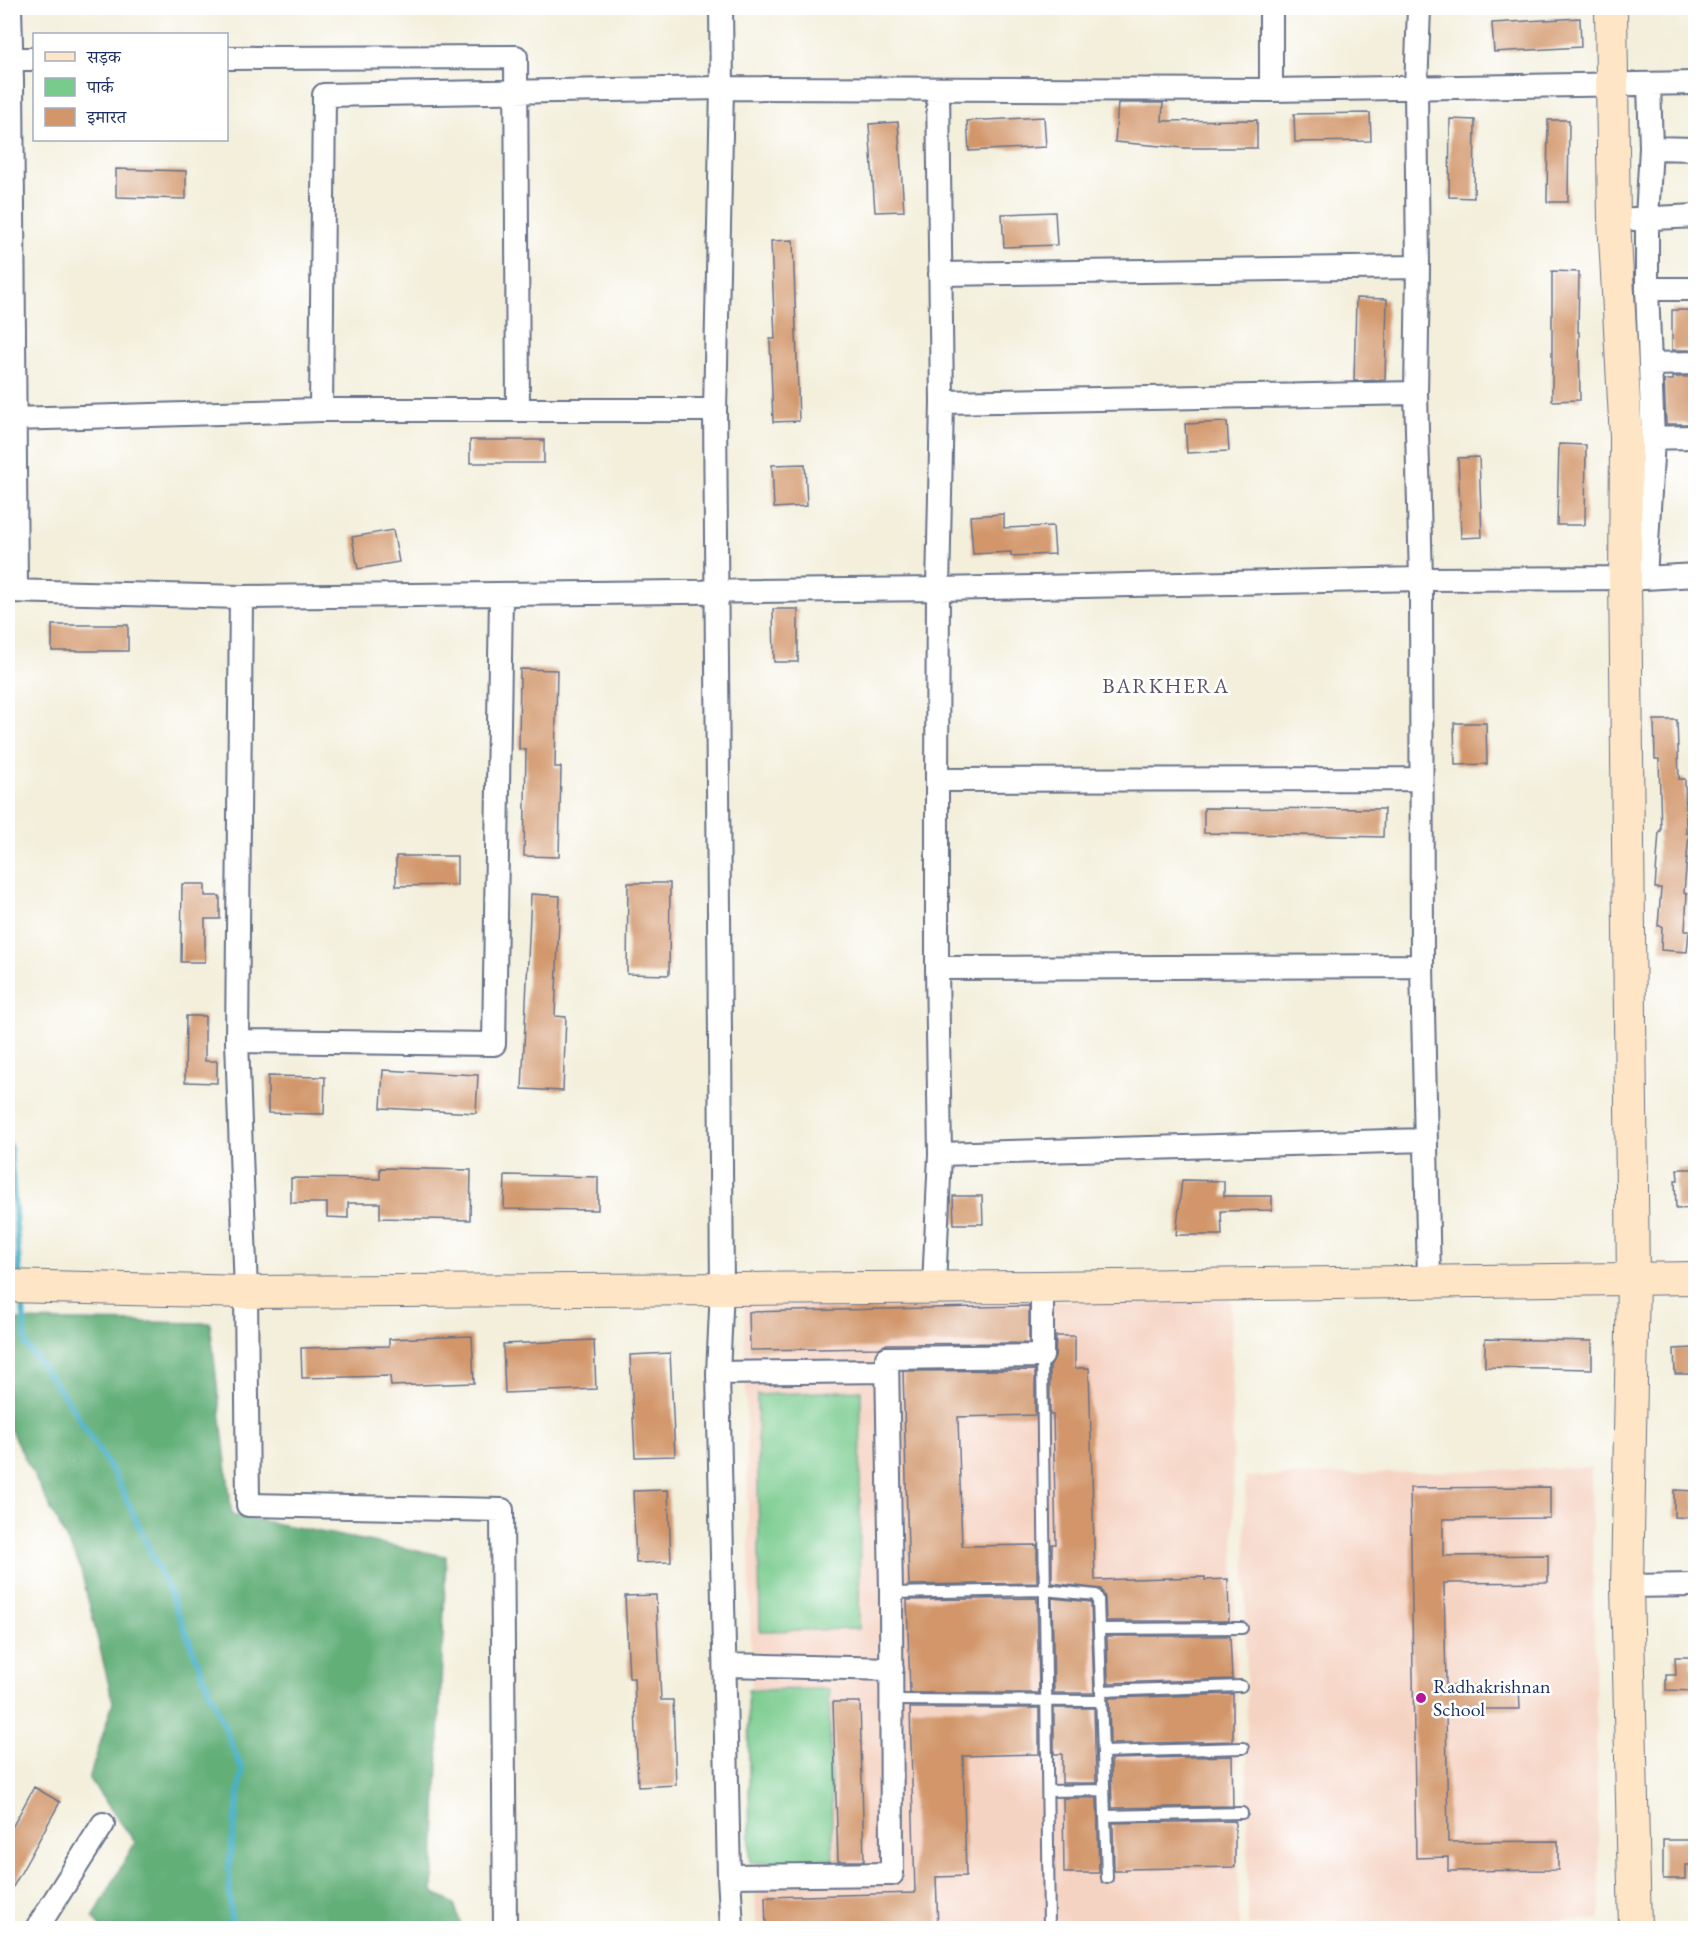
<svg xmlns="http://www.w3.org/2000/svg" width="1703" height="1936" viewBox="0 0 1703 1936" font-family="'EB Garamond','Noto Serif Devanagari',serif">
<rect width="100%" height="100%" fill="#fff"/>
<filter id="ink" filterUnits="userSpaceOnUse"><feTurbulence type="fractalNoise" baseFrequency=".0167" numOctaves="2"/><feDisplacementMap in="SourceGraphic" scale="12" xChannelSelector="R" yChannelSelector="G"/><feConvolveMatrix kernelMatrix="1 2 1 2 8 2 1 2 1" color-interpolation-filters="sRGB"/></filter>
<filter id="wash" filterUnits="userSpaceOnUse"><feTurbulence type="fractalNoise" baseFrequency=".008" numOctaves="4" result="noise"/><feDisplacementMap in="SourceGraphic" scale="24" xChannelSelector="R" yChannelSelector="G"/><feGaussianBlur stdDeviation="1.35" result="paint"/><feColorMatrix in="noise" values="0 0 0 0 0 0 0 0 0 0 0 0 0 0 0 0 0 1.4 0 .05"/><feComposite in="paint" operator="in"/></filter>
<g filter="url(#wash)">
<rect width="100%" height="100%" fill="#f3efdb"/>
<path fill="#f5d3c2" d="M 1231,1299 L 1239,1928 L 756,1928 L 744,1304 Z
M 1591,1467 L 1600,1920 L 1248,1926 L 1245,1477 Z"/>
<path fill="#78cb8d" stroke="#4a7d76" stroke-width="1.5" d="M 861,1390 L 859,1629 L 760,1631 L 757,1395 Z
M 829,1689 L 833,1864 L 750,1862 L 748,1690 Z"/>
<path fill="#62af78" stroke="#3e6f6b" stroke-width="1.5" d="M 8,1320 L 210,1323 L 232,1515 L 446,1556 L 433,1892 L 454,1904 L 462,1928 L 101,1928 L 93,1918 L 135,1842 L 89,1779 L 113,1702 L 80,1566 L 8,1425 Z"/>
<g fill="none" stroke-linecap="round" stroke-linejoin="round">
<path stroke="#49b1c8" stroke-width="6" d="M 8,1143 L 10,1149 L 20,1278
M 22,1294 L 26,1345 L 69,1402 L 118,1481 L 171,1596 L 242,1770 L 229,1866 L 231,1928"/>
</g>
<g id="blocks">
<path fill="#d2966a" d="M 1580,18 L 1581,47 L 1494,52 L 1492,23 Z
M 1118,103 L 1163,103 L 1162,121 L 1257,120 L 1257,148 L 1184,148 L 1115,142 Z
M 1370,113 L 1371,141 L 1295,142 L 1294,114 Z
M 1044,117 L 1046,147 L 969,151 L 967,121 Z
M 1450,119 L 1475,120 L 1474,198 L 1449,197 Z
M 1548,120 L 1569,120 L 1568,202 L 1547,202 Z
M 898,122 L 904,211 L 875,212 L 869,124 Z
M 116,169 L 186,171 L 186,199 L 116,197 Z
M 1055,212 L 1057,245 L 1004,247 L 1002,214 Z
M 793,240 L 799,421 L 773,422 L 770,339 L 775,339 L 771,241 Z
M 1552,271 L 1579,272 L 1578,332 L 1579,332 L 1580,400 L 1552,401 Z
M 1356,298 L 1387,299 L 1385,380 L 1354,381 Z
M 1672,310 L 1695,310 L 1695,350 L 1672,350 Z
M 1673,377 L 1695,377 L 1695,424 L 1666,424 L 1664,380 L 1673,380 Z
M 1227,422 L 1229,451 L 1187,453 L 1185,424 Z
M 470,440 L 544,440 L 544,463 L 470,463 Z
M 1559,444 L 1586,445 L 1585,525 L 1557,525 Z
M 1479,457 L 1482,537 L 1461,538 L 1458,458 Z
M 805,464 L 807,506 L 774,508 L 772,465 Z
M 1004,514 L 1004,528 L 1053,526 L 1055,554 L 1011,556 L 1011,552 L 973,554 L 970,516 Z
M 393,530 L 399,562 L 358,569 L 352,537 Z
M 773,609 L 798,609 L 798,662 L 774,662 Z
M 52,625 L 128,625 L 128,651 L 52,651 Z
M 520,669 L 557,670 L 555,767 L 561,767 L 559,857 L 524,856 L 526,750 L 519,749 Z
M 1654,720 L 1677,720 L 1679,779 L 1685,779 L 1686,833 L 1689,833 L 1684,893 L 1687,894 L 1685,931 L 1689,931 L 1687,952 L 1661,950 L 1662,926 L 1658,926 L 1661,888 L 1655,888 L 1659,831 L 1661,831 L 1659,759 L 1655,759 Z
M 1454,723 L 1486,723 L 1487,764 L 1455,765 Z
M 1204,808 L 1384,809 L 1383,837 L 1204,833 Z
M 396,856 L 457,856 L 457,885 L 396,886 Z
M 628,883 L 670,883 L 669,975 L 627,974 Z
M 182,884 L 205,884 L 205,896 L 220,896 L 220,919 L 205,919 L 205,962 L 181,962 Z
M 531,894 L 560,896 L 555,1016 L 566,1017 L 563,1091 L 522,1089 Z
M 186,1016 L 205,1016 L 205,1061 L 217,1061 L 217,1083 L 185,1082 Z
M 383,1070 L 478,1075 L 476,1113 L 381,1108 Z
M 268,1076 L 325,1077 L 324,1114 L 268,1113 Z
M 380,1168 L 471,1170 L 470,1220 L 380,1218 L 380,1203 L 348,1203 L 348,1218 L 327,1217 L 327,1203 L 291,1203 L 291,1178 L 380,1179 Z
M 1677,1169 L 1695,1169 L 1695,1208 L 1676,1209 L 1675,1180 L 1678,1180 Z
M 505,1175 L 598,1177 L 598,1210 L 504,1209 Z
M 1182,1180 L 1224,1181 L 1224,1196 L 1272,1196 L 1272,1210 L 1221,1211 L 1222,1235 L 1176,1235 Z
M 953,1196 L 982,1196 L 983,1224 L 954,1224 Z
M 1029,1306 L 1029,1343 L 887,1344 L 879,1348 L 750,1350 L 749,1312 Z
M 472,1336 L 474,1383 L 391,1386 L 390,1376 L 302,1378 L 301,1348 L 389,1346 L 389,1339 Z
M 1056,1336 L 1075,1336 L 1075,1368 L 1089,1368 L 1095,1580 L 1205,1577 L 1205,1580 L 1228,1579 L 1229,1621 L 1106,1621 L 1105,1598 L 1101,1589 L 1052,1583 L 1052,1544 L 1056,1544 L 1053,1415 L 1050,1415 L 1050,1367 L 1055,1357 Z
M 1485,1339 L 1592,1341 L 1592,1369 L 1485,1367 Z
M 594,1340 L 596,1389 L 505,1393 L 503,1344 Z
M 1695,1348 L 1695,1374 L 1675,1374 L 1674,1349 Z
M 670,1353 L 675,1456 L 635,1457 L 630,1355 Z
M 1035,1370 L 1035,1415 L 958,1417 L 962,1546 L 1037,1545 L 1037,1583 L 909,1585 L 903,1371 Z
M 1550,1487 L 1550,1518 L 1443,1519 L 1443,1556 L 1548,1555 L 1548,1582 L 1444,1583 L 1446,1686 L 1519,1686 L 1520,1709 L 1446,1709 L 1448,1842 L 1558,1841 L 1558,1870 L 1448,1871 L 1448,1857 L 1416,1858 L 1410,1488 Z
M 668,1490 L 671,1562 L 636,1563 L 633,1491 Z
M 1674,1490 L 1695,1491 L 1695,1518 L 1674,1517 Z
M 656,1595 L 661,1700 L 673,1700 L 676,1785 L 638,1787 L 634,1678 L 629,1678 L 625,1596 Z
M 1037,1598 L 1039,1693 L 910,1693 L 907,1600 Z
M 1052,1598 L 1091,1602 L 1094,1693 L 1054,1693 Z
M 1107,1636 L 1230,1636 L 1232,1679 L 1108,1683 Z
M 1675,1657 L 1692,1657 L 1692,1667 L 1695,1667 L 1695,1691 L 1666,1690 L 1666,1675 L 1676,1675 Z
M 1233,1694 L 1233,1741 L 1110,1744 L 1109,1698 Z
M 833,1702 L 860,1702 L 864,1861 L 838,1861 Z
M 910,1708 L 1039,1708 L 1039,1754 L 963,1756 L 966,1876 L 936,1877 L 938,1929 L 766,1929 L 765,1897 L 915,1893 Z
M 1054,1708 L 1094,1708 L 1096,1783 L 1062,1783 L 1062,1754 L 1054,1754 Z
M 1232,1756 L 1233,1806 L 1112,1808 L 1111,1759 Z
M 34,1787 L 60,1802 L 8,1896 L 8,1835 Z
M 1063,1798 L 1097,1798 L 1099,1873 L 1064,1873 Z
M 1235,1821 L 1235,1867 L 1125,1869 L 1125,1871 L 1114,1871 L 1113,1823 Z
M 1663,1840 L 1695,1840 L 1695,1865 L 1685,1865 L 1685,1879 L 1663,1879 Z"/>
</g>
</g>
<g filter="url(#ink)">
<use href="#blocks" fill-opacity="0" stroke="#67728a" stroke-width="1.5"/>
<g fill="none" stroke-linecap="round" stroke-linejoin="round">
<defs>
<path id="lane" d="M 1042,1356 L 1049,1928
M 891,1593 L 1044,1590 L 1096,1595 L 1098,1599 L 1107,1878
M 1099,1629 L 1242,1628
M 1101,1691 L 1241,1686
M 891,1700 L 1101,1701
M 1103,1752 L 1243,1748
M 1048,1791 L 1104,1790
M 1105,1816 L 1242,1813"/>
<path id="street" d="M 10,8 L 12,81 L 16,591
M 721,8 L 722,88 L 715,410 L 722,1289 L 718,1373 L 729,1876 L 732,1928
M 1271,8 L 1271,90
M 1419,8 L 1416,89 L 1418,267 L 1416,393 L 1421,579 L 1422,966 L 1429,1280
M 226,58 L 516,57 L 518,409
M 11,59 L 34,59
M 1651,148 L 1696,149
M 1634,219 L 1696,216
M 940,274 L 1418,267
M 1647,289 L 1696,289
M 1650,364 L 1696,363
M 942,402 L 1416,393
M 321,410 L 324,95 L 722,88 L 1271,90 L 1696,83
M 13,419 L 321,410 L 715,410
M 1640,438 L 1696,437
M 1645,578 L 1653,439 L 1647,289 L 1647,218 L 1651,148 L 1649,84
M 8,591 L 241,597 L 938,589 L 1421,579 L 1645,578 L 1696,575
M 241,597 L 237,1041 L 246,1292 L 248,1505 L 502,1510 L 505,1928
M 937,780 L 1421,779
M 937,968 L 1422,966
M 237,1041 L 494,1044 L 501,595
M 940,1154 L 1425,1140
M 934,1287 L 940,1154 L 937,968 L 937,780 L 938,589 L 942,402 L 938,89
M 718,1373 L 886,1371
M 1627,1586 L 1696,1585
M 725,1665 L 892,1669
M 729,1876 L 892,1874 L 891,1593 L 887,1358 L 1042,1356 L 1042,1287
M 37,1928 L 103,1824"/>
<path id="secondary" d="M 1611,8 L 1614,220 L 1626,438 L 1625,578 L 1633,1280 L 1627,1586 L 1635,1928
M 8,1286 L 246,1292 L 1042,1287 L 1696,1278"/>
</defs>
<use href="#lane" stroke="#67728a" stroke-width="14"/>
<use href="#street" stroke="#67728a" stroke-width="26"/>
<use href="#secondary" stroke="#67728a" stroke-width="34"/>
<use href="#lane" stroke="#fff" stroke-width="10"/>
<use href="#street" stroke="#fff" stroke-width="22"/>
<use href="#secondary" stroke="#fde5c5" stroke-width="32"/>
</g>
</g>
<circle fill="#b5179e" stroke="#fff" stroke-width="2" cx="1421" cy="1698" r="6"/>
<g text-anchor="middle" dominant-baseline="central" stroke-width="5" stroke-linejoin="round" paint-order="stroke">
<g font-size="20" fill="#1b2f5e" stroke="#fff" text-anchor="start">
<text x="1433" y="1686">Radhakrishnan<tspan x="1433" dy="23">School</tspan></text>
</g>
<g font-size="21" letter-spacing="1.5" fill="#5b5362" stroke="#fff">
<text x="1166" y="685">BARKHERA</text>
</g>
</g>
<rect width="1703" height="1936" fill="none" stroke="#fff" stroke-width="30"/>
<rect x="33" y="33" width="195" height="108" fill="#ffffff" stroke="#a4acbf" stroke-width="1.5"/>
<rect x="45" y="52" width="30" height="9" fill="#fde5c5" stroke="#a4acbf" stroke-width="1.5"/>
<text x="87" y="63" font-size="18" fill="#1b2f5e">सड़क</text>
<rect x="45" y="78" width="30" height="18" fill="#78cb8d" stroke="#a4acbf" stroke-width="1.5"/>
<text x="87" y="93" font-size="18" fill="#1b2f5e">पार्क</text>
<rect x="45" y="108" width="30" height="18" fill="#d2966a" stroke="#a4acbf" stroke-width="1.5"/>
<text x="87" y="123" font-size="18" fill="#1b2f5e">इमारत</text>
</svg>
